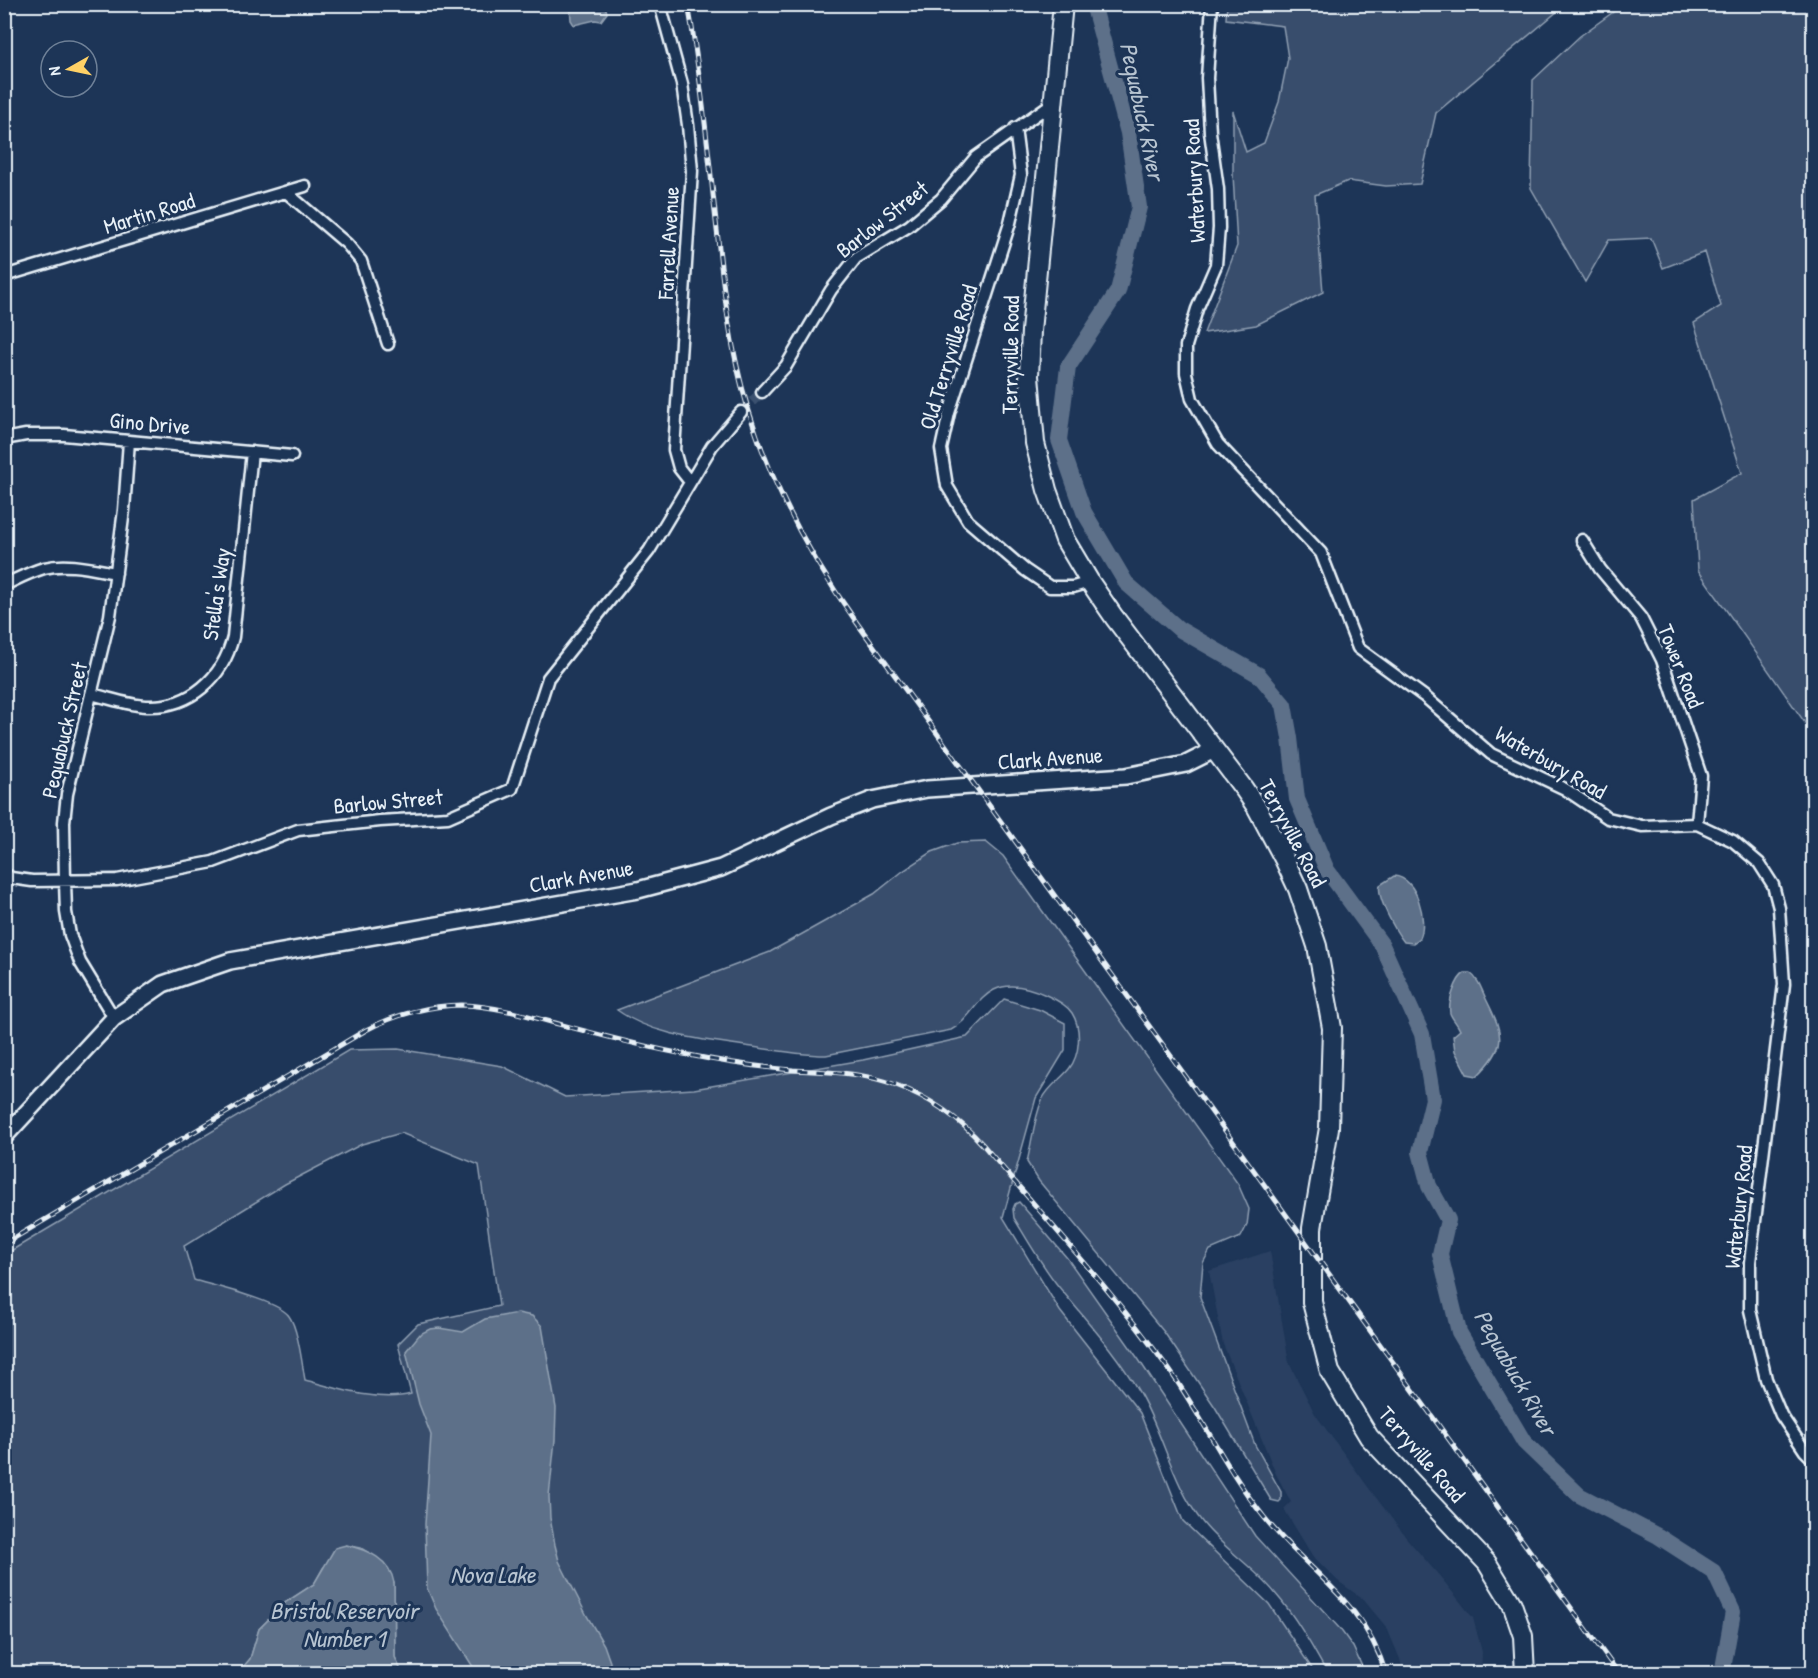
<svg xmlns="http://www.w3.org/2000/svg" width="1818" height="1678" viewBox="0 0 1818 1678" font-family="'Patrick Hand',sans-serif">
<rect width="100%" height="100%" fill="#1d3557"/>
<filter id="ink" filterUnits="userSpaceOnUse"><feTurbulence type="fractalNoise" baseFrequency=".0167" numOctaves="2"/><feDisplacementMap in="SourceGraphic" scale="12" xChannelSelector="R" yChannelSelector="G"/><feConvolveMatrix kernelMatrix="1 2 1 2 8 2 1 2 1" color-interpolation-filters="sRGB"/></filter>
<g filter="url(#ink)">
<path fill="#2a4162" d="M 1270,1251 L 1289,1363 L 1315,1414 L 1368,1487 L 1408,1540 L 1442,1579 L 1473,1618 L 1482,1652 L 1481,1673 L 1403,1673 L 1400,1659 L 1387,1628 L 1363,1599 L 1338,1581 L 1312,1555 L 1284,1509 L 1291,1502 L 1276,1474 L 1223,1344 L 1209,1271 Z"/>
<path fill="#374d6c" stroke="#909fb2" stroke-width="1.5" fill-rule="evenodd" d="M 1227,5 L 1227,4 L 1565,5 L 1436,113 L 1420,184 L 1386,186 L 1348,181 L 1315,195 L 1323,292 L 1256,325 L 1204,333 L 1237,246 L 1233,174 L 1233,111 L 1246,152 L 1264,143 L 1279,102 L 1288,58 L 1283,26 L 1226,19 Z
M 1623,5 L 1813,5 L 1813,743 L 1808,727 L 1698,570 L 1694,499 L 1742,473 L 1694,323 L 1721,306 L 1705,252 L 1663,268 L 1651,238 L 1609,240 L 1585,282 L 1531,188 L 1533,80 L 1580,36 Z
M 986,842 L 1003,856 L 1238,1184 L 1249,1209 L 1247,1225 L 1241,1237 L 1210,1250 L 1203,1263 L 1200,1297 L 1255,1445 L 1281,1492 L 1281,1500 L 1279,1502 L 1271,1500 L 1215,1407 L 1164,1332 L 1039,1181 L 1027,1162 C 1032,1142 1034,1119 1042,1100 C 1048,1087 1060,1080 1069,1069 C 1080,1055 1082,1029 1072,1013 C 1067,1005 1055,999 1046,995 C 1031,988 1010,982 994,990 C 976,999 969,1021 951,1030 L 826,1055 C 802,1055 778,1051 753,1047 C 708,1040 654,1037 617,1010 L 770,952 L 874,894 L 903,871 L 932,852 L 957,843 Z
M 1004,999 L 1040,1010 L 1065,1023 L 1065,1050 L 1036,1098 L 1003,1217 L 1060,1311 L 1140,1413 L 1183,1521 L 1269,1604 L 1315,1673 L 402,1673 L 395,1657 L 394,1583 L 372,1555 L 361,1548 L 346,1545 L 323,1568 L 314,1584 L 286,1602 L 259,1629 L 250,1659 L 238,1673 L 5,1673 L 4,1256 L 14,1249 L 349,1050 L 398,1049 L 502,1066 L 565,1097 L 694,1089 L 863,1060 L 967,1037 ZM 401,1133 L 479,1165 L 499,1306 L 418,1324 L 398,1344 L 411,1394 C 379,1403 336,1388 305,1380 C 302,1364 298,1328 289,1316 C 279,1301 214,1286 194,1280 L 184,1246 L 285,1184 L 362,1144 Z
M 1019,1202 L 1067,1258 L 1139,1360 L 1255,1536 L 1340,1629 L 1353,1647 L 1365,1673 L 1327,1673 C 1312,1646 1296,1617 1275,1593 C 1254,1567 1224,1549 1203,1523 C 1172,1484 1164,1435 1139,1392 C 1117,1354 1087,1321 1059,1287 C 1042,1266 1028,1241 1014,1218 L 1013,1209 L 1015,1204 Z"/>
<path fill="#5d7089" stroke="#95a4b5" stroke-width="1.5" d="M 570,5 L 605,5 L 607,13 L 601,21 L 595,20 L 574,25 L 571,20 Z
M 1394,876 C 1417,877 1428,920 1420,938 L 1413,943 L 1404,942 C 1396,932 1376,897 1380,885 Z
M 1465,973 L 1470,973 C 1479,979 1482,991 1487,1001 C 1504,1035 1507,1047 1477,1076 L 1467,1074 L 1455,1051 L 1453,1036 L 1460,1030 C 1457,1023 1452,1019 1450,1013 C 1448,1002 1456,978 1465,973 Z
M 518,1313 L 532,1316 L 542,1326 L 556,1408 L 555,1440 L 549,1496 L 550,1518 L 555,1545 L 559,1561 L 587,1616 L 604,1645 L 610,1662 L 610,1673 L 477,1673 L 436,1609 L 427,1588 L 425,1524 L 431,1435 L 419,1404 L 406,1351 L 420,1334 L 430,1329 L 439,1328 L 463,1332 L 485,1319 Z
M 346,1545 C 368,1550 390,1559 394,1583 L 395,1657 L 402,1673 L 238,1673 L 250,1659 L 259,1629 L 286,1602 L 314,1584 L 335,1548 Z"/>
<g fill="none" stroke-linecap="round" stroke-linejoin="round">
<path stroke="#5d7089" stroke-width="16" d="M 1093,4 L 1128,133 L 1139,207 L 1118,291 L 1068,367 L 1059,440 L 1084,512 L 1126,583 L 1179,629 L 1259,675 L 1284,705 L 1290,738 L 1297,799 L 1327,870 L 1382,945 L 1422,1034 L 1433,1099 L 1420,1152 L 1429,1186 L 1448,1220 L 1440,1254 L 1459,1332 L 1524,1442 L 1579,1495 L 1658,1536 L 1714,1572 L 1733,1612 L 1722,1674"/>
<path stroke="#3b516f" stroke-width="10" stroke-dasharray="10 5" stroke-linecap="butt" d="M 741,412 L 762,392"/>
<defs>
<path id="minor" d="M 660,4 L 682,84 L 688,125 L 692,171 L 674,450 L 679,468 L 690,482
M 1212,4 L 1207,78 L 1210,132 L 1218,189 L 1219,228 L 1216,265 L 1197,309 L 1186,346 L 1186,373 L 1192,399 L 1218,444 L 1321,553 L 1358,648 L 1425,697 L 1491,754 L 1565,789 L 1608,818 L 1642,826 L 1697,824 L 1733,841 L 1759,863 L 1773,885 L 1779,908 L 1784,984 L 1750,1262 L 1750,1310 L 1766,1379 L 1781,1415 L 1805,1451 L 1814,1460
M 1015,128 L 1021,175 L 1010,223 L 949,413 L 941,449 L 947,486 L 968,521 L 1025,570 L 1050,587 L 1073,587 L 1090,582
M 286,192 L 347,244 L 361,261 L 388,344
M 4,276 L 305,186
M 762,392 L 786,366 L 831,290 L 856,258 L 909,226 L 941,199 L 976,157 L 1054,102
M 4,439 L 26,435 L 64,435 L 292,456
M 1582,540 L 1600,569 L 1641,618 L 1662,660 L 1701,776 L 1697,824
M 4,585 C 17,579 30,572 44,568 C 67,562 93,569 116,573
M 91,694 C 109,698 128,705 146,706 C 190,708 223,678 233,637 L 252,452
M 4,873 L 11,878 L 32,881 L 117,880 L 213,862 L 298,830 L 380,821 L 448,817 L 512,789 L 548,678 L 649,551 L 712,446 L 741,412
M 114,1018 L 80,962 L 70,935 L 66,912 L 65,881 L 64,822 L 67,794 L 110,616 L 124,510 L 129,441"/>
<path id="secondary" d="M 4,1137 L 114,1018 L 163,984 L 230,961 L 638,890 L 721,868 L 831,816 L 872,800 L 927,789 L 1126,776 L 1186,764 L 1214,750"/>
<path id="trunk" d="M 1063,4 L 1031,331 L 1029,376 L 1035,443 L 1047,490 L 1065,540 L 1090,582 L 1114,617 L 1244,789 L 1257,808 L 1284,859 L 1298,889 L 1317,946 L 1332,1028 L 1329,1128 L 1312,1228 L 1312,1302 L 1330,1372 L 1369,1437 L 1487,1563 L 1512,1604 L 1523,1636 L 1525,1674"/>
</defs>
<use href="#minor" stroke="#e8f1f8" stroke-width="15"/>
<use href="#secondary" stroke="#e8f1f8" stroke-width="20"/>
<use href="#trunk" stroke="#e8f1f8" stroke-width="22"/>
<use href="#minor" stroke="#1d3557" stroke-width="10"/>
<use href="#secondary" stroke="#1d3557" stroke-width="15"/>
<use href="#trunk" stroke="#1d3557" stroke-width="18"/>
<defs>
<path id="rail" d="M 688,4 C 702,82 709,161 718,239 C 724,295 731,351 747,405 C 770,483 810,557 857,623 L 1619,1674
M 4,1244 L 366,1030 C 394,1015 430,1005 462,1005 C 493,1006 522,1014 551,1022 C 597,1034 643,1047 689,1055 C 723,1062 758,1067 793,1070 C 827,1072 863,1072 896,1085 C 931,1098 960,1119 984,1146 C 1046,1219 1112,1291 1168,1368 C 1202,1416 1227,1471 1264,1517 C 1308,1573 1364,1600 1386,1674"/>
</defs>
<use href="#rail" stroke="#e8f1f8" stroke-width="5"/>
<use href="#rail" stroke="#1d3557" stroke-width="3" stroke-dasharray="9" stroke-linecap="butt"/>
</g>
</g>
<g text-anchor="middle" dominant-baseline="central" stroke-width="6" stroke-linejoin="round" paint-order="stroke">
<g font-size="22" fill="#e8f1f8" stroke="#1d3557">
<text transform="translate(1194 181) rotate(-93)">Waterbury Road</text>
<text transform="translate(149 213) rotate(-17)">Martin Road</text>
<text transform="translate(882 219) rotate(-38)">Barlow Street</text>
<text transform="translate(668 243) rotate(-87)">Farrell Avenue</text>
<text transform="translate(1010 355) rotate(-89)">Terryville Road</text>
<text transform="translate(948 357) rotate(-73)">Old Terryville Road</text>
<text transform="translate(150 423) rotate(5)">Gino Drive</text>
<text transform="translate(216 594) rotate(-82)">Stella's Way</text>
<text transform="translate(1681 666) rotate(68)">Tower Road</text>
<text transform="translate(64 730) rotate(-77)">Pequabuck Street</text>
<text transform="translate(1050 758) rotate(-4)">Clark Avenue</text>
<text transform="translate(1551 762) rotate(30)">Waterbury Road</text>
<text transform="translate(388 801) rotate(-5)">Barlow Street</text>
<text transform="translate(1293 833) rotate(62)">Terryville Road</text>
<text transform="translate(581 876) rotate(-10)">Clark Avenue</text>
<text transform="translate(1738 1207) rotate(-84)">Waterbury Road</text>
<text transform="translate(1422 1454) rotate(49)">Terryville Road</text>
</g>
<g font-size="24" font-style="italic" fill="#b7c4d1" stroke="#1d3557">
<text transform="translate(1143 111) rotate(78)">Pequabuck River</text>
<text transform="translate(1516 1372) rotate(60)">Pequabuck River</text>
<text x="493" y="1574">Nova Lake</text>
<text x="344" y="1610">Bristol Reservoir<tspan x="344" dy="28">Number 1</tspan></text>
</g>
</g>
<rect width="1818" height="1678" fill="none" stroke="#1d3557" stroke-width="24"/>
<rect x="12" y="12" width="1794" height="1654" fill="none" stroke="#e8f1f8" stroke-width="2" filter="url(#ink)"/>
<g transform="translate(69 69) rotate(261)"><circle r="28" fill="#1d3557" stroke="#6e8097" stroke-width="1.5"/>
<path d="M0-4.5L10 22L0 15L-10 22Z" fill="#ffd166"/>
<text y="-9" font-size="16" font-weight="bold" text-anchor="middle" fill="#e8f1f8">N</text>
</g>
</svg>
